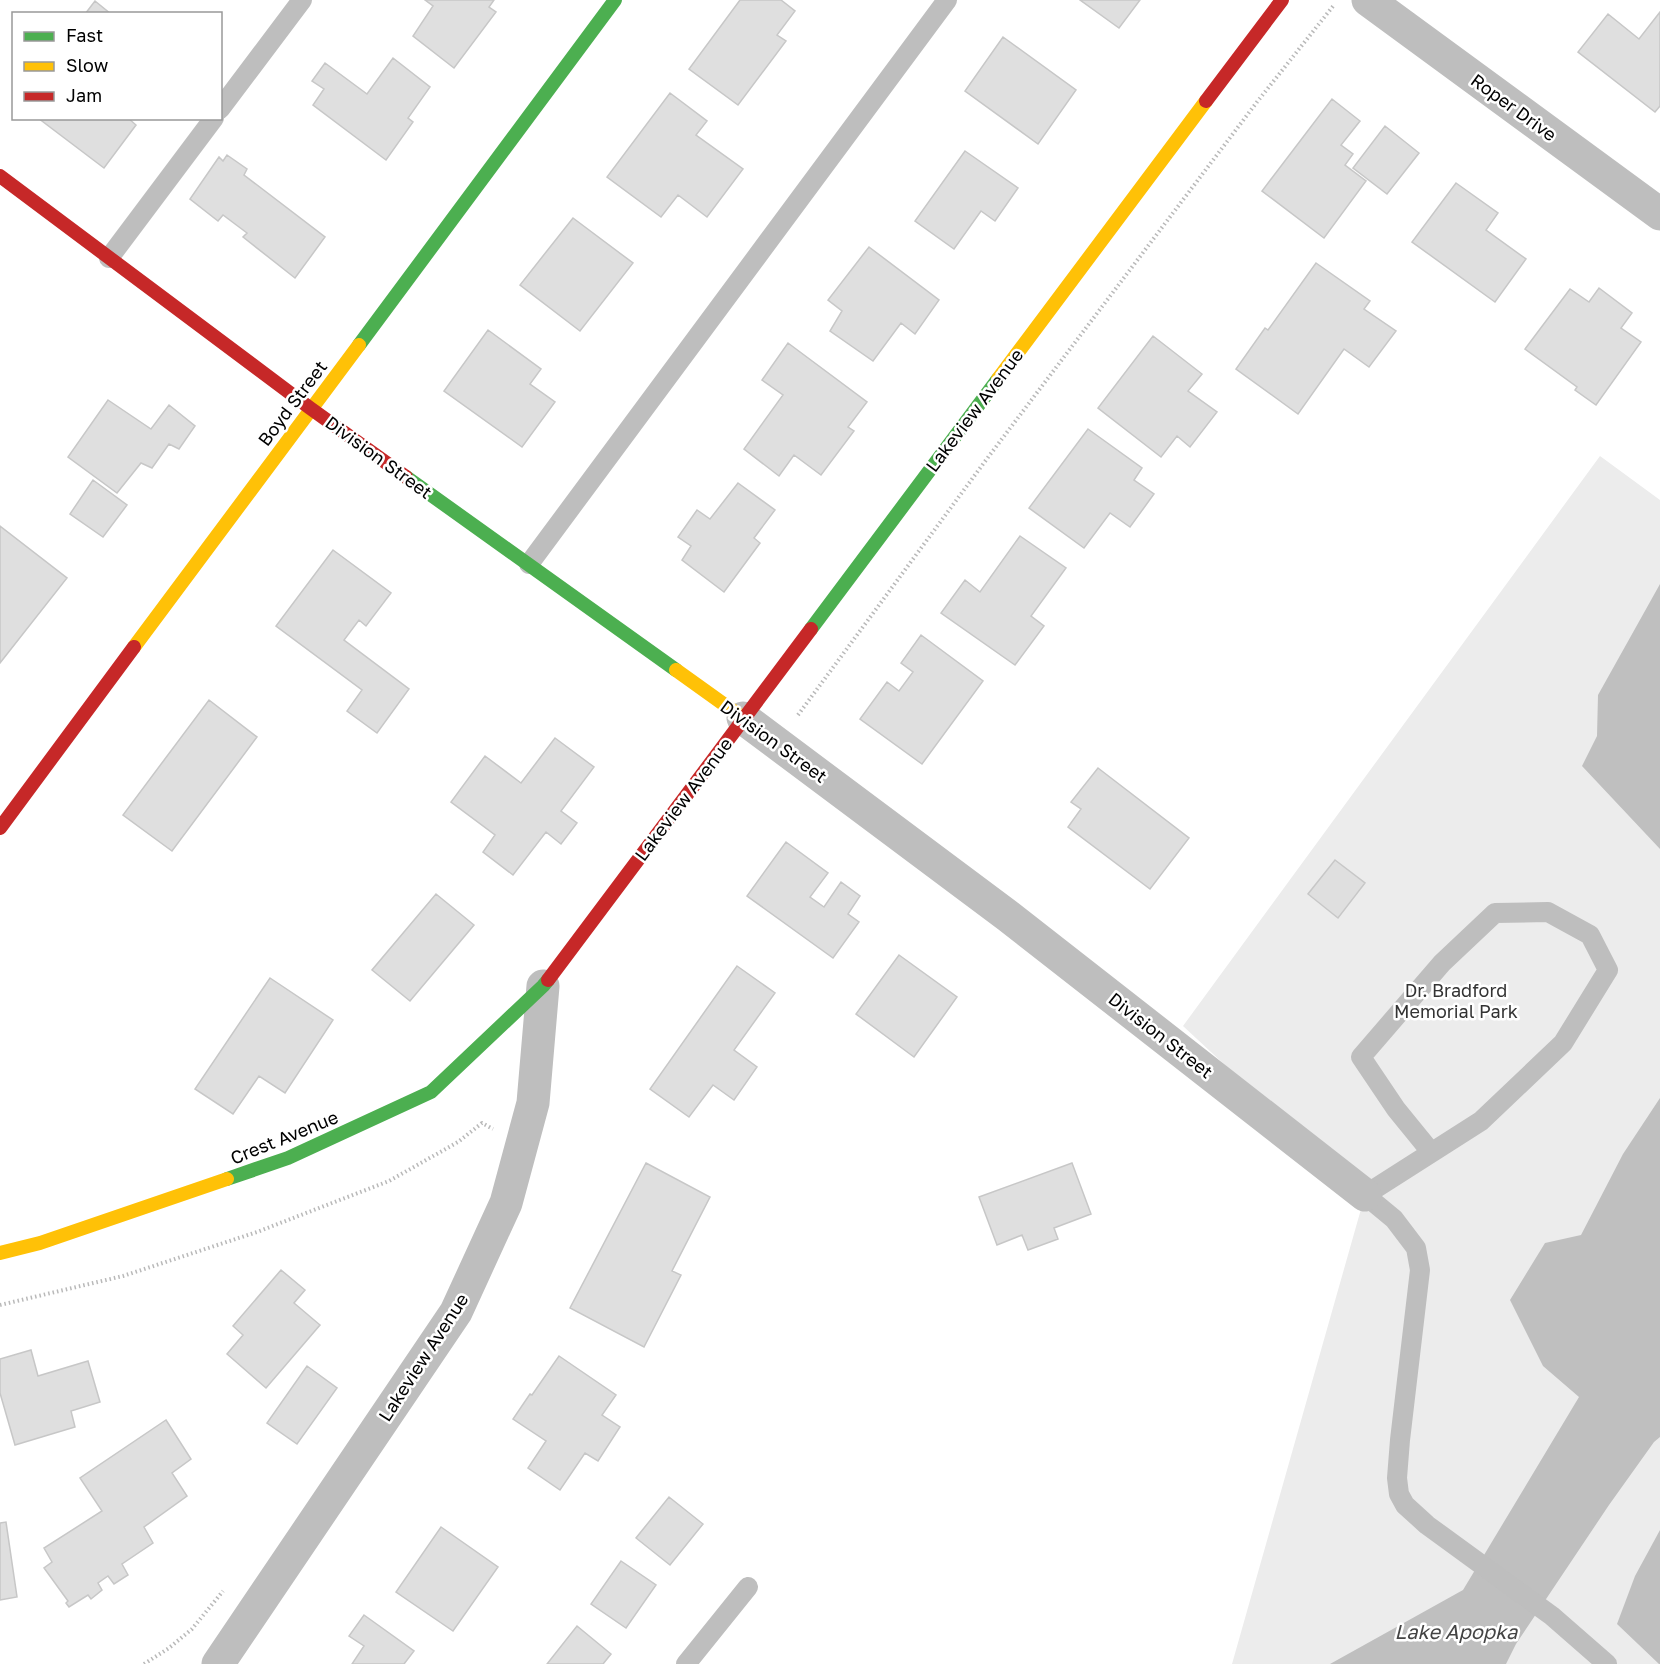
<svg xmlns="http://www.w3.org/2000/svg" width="1660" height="1664" viewBox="0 0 1660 1664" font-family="'Golos Text',sans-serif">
<rect width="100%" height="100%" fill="#fff"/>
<path fill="#ececec" d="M 1600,456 L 1660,500 L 1660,1664 L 1232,1664 L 1365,1195 L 1183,1026 Z"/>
<path fill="#bfbfbf" d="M 1660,584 L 1660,849 L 1582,766 L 1597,736 L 1598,695 Z
M 1660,1098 L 1660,1437 L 1654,1442 L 1609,1505 L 1516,1644 L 1506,1664 L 1330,1664 L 1463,1590 L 1579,1397 L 1543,1366 L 1510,1300 L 1545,1243 L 1581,1235 L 1623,1154 Z
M 1660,1530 L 1660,1664 L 1659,1664 L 1617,1624 L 1635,1576 Z"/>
<path fill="#dfdfdf" stroke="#c7c7c7" stroke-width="1.5" d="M 425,0 L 494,0 L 489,7 L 496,12 L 454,68 L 413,36 L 433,6 Z
M 740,0 L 781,0 L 795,11 L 777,35 L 786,41 L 738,105 L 689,69 Z
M 1080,0 L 1140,0 L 1119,28 Z
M 95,1 L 111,14 L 85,14 Z
M 1660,12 L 1660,106 L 1655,112 L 1578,52 L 1608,14 L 1639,39 Z
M 1003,37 L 1076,90 L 1038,144 L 965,91 Z
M 393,58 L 430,87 L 408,118 L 413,122 L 386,160 L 313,105 L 324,89 L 312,81 L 325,63 L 367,94 Z
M 670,93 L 707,121 L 696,135 L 743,169 L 707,217 L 678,195 L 661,217 L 607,177 Z
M 1332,99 L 1360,121 L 1341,145 L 1353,154 L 1345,165 L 1366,181 L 1324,238 L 1262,191 Z
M 38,118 L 128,118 L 136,125 L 104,168 Z
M 1385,126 L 1419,153 L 1387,194 L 1353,168 Z
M 965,151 L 1018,188 L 995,221 L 981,211 L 954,249 L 915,221 Z
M 227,155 L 247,169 L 244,175 L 325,237 L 295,278 L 243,237 L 247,233 L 223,215 L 218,221 L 190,199 L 219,157 L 223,161 Z
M 1456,183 L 1498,213 L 1486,230 L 1526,259 L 1495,302 L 1412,242 Z
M 573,218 L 633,263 L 580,331 L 520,285 Z
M 869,247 L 939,300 L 915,334 L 901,323 L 873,361 L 830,331 L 842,311 L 828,300 Z
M 1316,263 L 1370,301 L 1364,309 L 1396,331 L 1369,367 L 1344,349 L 1298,414 L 1236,369 L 1265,328 L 1268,330 Z
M 1599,288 L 1632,313 L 1621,328 L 1641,342 L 1596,405 L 1575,390 L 1577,387 L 1525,349 L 1570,289 L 1589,302 Z
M 488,330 L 541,369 L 530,384 L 555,402 L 522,447 L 444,391 Z
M 1153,336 L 1202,374 L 1188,391 L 1217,412 L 1190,447 L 1177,436 L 1161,457 L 1098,408 Z
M 788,343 L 867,402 L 848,427 L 854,431 L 821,475 L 794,455 L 779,476 L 744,449 L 783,395 L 762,380 Z
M 108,400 L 151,429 L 169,405 L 195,426 L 179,449 L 169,444 L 152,468 L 141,463 L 117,493 L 68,457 Z
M 1088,429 L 1142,468 L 1134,480 L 1154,494 L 1130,527 L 1110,513 L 1084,548 L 1029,508 Z
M 93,480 L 127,505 L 103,537 L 70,514 Z
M 738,483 L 775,510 L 754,538 L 760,543 L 724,592 L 682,560 L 691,546 L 678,537 L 697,510 L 710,519 Z
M 0,526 L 67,578 L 0,663 Z
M 1020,536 L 1066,568 L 1031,616 L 1044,626 L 1015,665 L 941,613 L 965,580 L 980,592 Z
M 333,550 L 391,593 L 366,626 L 359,620 L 344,640 L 409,689 L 377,733 L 347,711 L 362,690 L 276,626 Z
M 921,635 L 983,681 L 922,764 L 860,719 L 887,682 L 899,691 L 913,672 L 901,663 Z
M 209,700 L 257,737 L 172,851 L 123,815 Z
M 555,738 L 594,767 L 561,811 L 577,823 L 561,844 L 546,832 L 513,875 L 483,852 L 495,835 L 451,802 L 485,756 L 521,783 Z
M 1098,768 L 1189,838 L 1150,889 L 1068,827 L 1081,809 L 1071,802 Z
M 786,842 L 828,873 L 810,897 L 824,907 L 841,882 L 860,896 L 848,914 L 859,922 L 833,958 L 747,896 Z
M 1335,860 L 1365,883 L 1338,918 L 1308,894 Z
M 436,894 L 474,925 L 410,1001 L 372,970 Z
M 899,955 L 957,997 L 914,1057 L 856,1014 Z
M 737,966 L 775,993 L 734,1050 L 757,1067 L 734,1100 L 713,1085 L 689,1117 L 650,1089 Z
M 270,978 L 333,1020 L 285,1093 L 259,1076 L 233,1114 L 195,1089 Z
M 646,1163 L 710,1197 L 672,1271 L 681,1275 L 644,1347 L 570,1308 Z
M 1072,1163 L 1091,1214 L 1054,1228 L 1058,1239 L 1028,1250 L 1022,1235 L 997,1245 L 979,1197 Z
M 281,1270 L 305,1290 L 294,1303 L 320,1325 L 266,1388 L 227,1354 L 243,1335 L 233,1326 Z
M 31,1350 L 38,1376 L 88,1361 L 100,1402 L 71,1411 L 75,1427 L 15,1445 L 0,1393 L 0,1359 Z
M 559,1356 L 616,1395 L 602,1415 L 620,1427 L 598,1461 L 585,1453 L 560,1490 L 528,1468 L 546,1441 L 513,1419 L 530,1394 L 532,1395 Z
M 307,1366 L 337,1388 L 297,1444 L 267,1423 Z
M 166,1420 L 191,1459 L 172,1473 L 187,1496 L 144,1527 L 153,1543 L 122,1564 L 128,1575 L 114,1584 L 108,1576 L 98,1583 L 102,1590 L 91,1599 L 88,1595 L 69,1607 L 66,1603 L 68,1601 L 44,1568 L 52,1562 L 44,1548 L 102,1511 L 80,1478 Z
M 669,1497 L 703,1524 L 670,1565 L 636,1538 Z
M 6,1522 L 17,1597 L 0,1600 L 0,1523 Z
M 441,1527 L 498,1567 L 453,1631 L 396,1592 Z
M 621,1561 L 656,1585 L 626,1628 L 591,1604 Z
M 364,1615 L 414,1651 L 404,1664 L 352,1664 L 364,1646 L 349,1636 Z
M 577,1626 L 611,1654 L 603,1664 L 547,1664 Z"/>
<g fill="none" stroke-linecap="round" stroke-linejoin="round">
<path stroke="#b9b9b9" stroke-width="4" stroke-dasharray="1.5 3" stroke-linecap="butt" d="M 798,715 L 986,460 L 1257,102 L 1334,5
M 0,1305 L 123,1276 L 257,1232 L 389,1181 L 458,1142 L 482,1123 L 493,1129
M 144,1664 L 169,1648 L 192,1629 L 223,1591"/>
<path stroke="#bebebe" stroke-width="20" d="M 220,109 L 302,0
M 109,258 L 214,118
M 529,564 L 947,0
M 1431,1152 L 1396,1109 L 1361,1057 L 1442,963 L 1495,913 L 1548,912 L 1590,935 L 1608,970 L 1563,1043 L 1481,1121 L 1365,1195 L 1394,1219 L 1416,1248 L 1420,1270 L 1400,1440 L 1397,1478 L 1399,1494 L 1405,1505 L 1427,1525 L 1552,1616 L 1607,1664
M 686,1664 L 748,1587"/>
<path stroke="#bebebe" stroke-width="33" d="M 1368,0 L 1660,214
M 743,718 L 1008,916 L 1365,1195
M 218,1664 L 456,1312 L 506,1203 L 533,1103 L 543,986"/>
<path stroke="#4caf50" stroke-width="14" d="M 359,345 L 615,0
M 406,477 L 676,670
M 811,629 L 998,379
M 227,1179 L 288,1158 L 431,1092 L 543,986 L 548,980"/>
<path stroke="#ffc107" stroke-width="14" d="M 998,379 L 1206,101
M 134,647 L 359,345
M 676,670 L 743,718
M 0,1253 L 40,1243 L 227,1179"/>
<path stroke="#c62828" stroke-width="14" d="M 1206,101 L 1282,0
M 0,176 L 310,408 L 406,477
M 0,828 L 134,647
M 548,980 L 811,629"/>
</g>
<g text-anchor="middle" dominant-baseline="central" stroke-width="5" stroke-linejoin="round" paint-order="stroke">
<g font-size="18" fill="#000" stroke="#fff">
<text transform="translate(1514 107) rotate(36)">Roper Drive</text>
<text transform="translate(292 403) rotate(-53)">Boyd Street</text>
<text transform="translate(974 410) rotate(-53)">Lakeview Avenue</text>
<text transform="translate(379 457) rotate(36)">Division Street</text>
<text transform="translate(774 741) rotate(36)">Division Street</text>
<text transform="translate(683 799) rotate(-53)">Lakeview Avenue</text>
<text transform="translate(1161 1035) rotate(38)">Division Street</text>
<text transform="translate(284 1137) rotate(-22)">Crest Avenue</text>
<text transform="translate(423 1357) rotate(-57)">Lakeview Avenue</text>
</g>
<g font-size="18" fill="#333" stroke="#fff">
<text x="1456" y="990">Dr. Bradford<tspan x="1456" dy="21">Memorial Park</tspan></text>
</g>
<g font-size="20" font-style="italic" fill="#444" stroke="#fff">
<text x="1456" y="1631">Lake Apopka</text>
</g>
</g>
<rect x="12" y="12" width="210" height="108" fill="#ffffff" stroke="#999999" stroke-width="1.5"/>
<rect x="24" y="32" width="30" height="9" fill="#4caf50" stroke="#999999" stroke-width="1.5"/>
<text x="66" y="42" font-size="18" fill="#000000">Fast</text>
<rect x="24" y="62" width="30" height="9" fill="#ffc107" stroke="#999999" stroke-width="1.5"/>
<text x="66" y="72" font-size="18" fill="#000000">Slow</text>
<rect x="24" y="92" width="30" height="9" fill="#c62828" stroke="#999999" stroke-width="1.5"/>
<text x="66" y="102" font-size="18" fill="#000000">Jam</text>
</svg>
